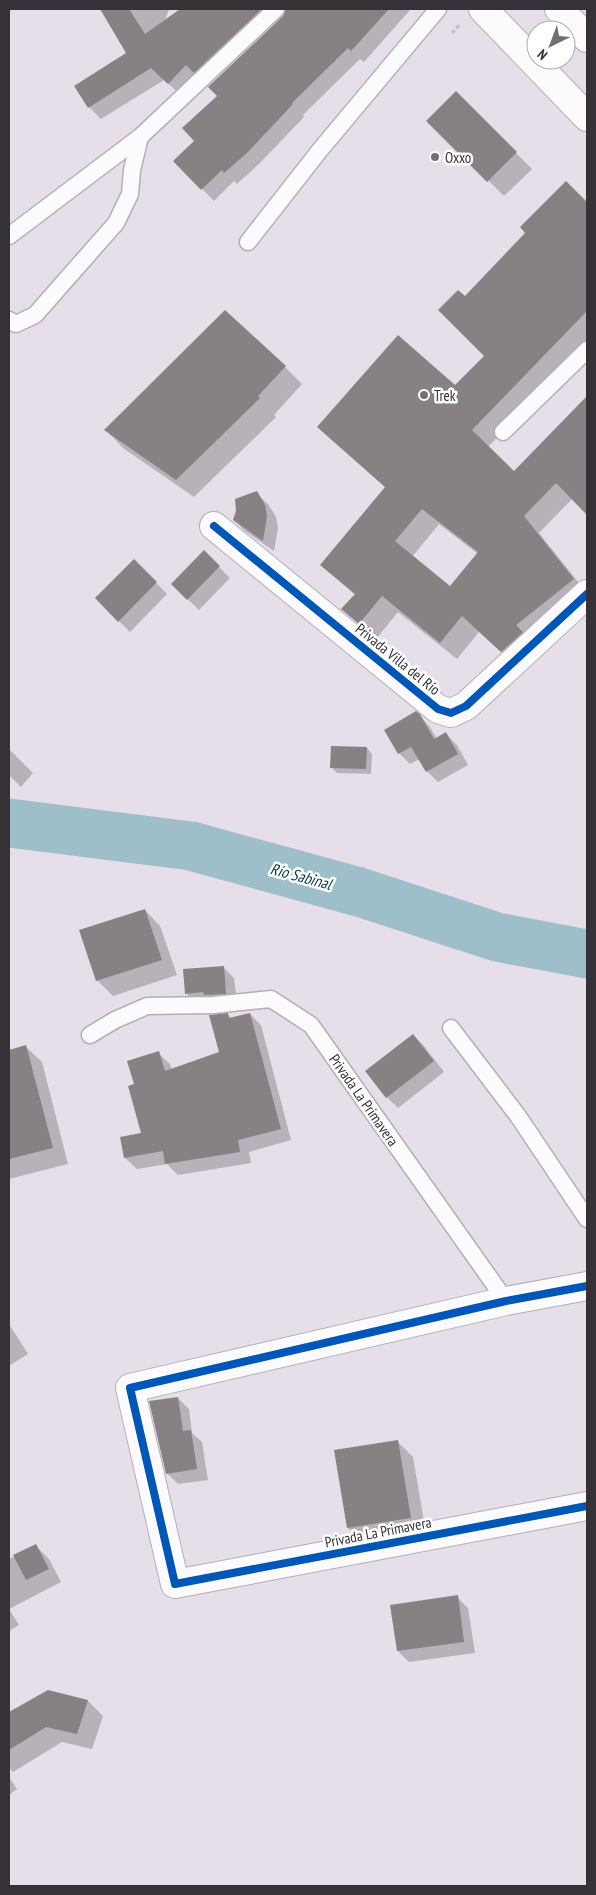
<svg xmlns="http://www.w3.org/2000/svg" width="596" height="1895" viewBox="0 0 596 1895" font-family="'PT Sans Narrow',sans-serif">
<rect width="100%" height="100%" fill="#e6dee8"/>
<path fill="#0003" fill-rule="evenodd" d="M 102,9 L 169,9 L 165,21 L 182,9 L 410,10 L 364,62 L 360,59 L 303,115 L 304,117 L 259,164 L 237,184 L 234,181 L 214,201 L 175,161 L 196,141 L 219,96 L 284,17 L 286,11 L 181,95 L 164,80 L 101,119 L 89,107 L 127,53 Z
M 456,93 L 532,169 L 504,196 L 428,121 Z
M 566,183 L 587,204 L 587,343 L 488,447 L 514,472 L 587,401 L 587,513 L 573,498 L 539,533 L 587,593 L 518,667 L 479,632 L 457,659 L 398,612 L 376,639 L 342,609 L 355,595 L 322,565 L 386,488 L 318,427 L 455,387 L 486,356 L 465,298 L 527,233 ZM 439,524 L 478,554 L 450,587 L 412,557 Z
M 285,367 L 302,384 L 274,415 L 276,417 L 194,497 L 123,448 L 106,430 Z
M 256,493 L 268,504 L 276,517 L 278,528 L 274,551 L 245,531 L 234,520 L 237,512 Z
M 204,552 L 230,578 L 199,610 L 172,584 Z
M 134,560 L 167,594 L 130,632 L 96,598 Z
M 419,715 L 430,727 L 437,739 L 446,734 L 457,745 L 468,765 L 438,782 L 427,771 L 420,759 L 410,764 L 399,753 Z
M 367,748 L 372,754 L 371,774 L 337,773 L 332,768 Z
M 9,749 L 33,773 L 21,787 L 9,775 Z
M 145,910 L 160,926 L 177,975 L 113,996 L 97,980 Z
M 223,967 L 234,978 L 237,1004 L 197,1004 L 186,993 Z
M 250,1014 L 261,1025 L 291,1140 L 249,1152 L 251,1163 L 178,1175 L 167,1164 L 137,1169 L 125,1158 L 142,1134 L 136,1085 L 158,1053 L 170,1064 L 172,1070 L 220,1053 L 228,1015 L 232,1019 Z
M 413,1035 L 424,1046 L 444,1072 L 398,1108 L 387,1097 Z
M 26,1047 L 42,1062 L 68,1164 L 9,1179 L 9,1051 Z
M 9,1324 L 28,1354 L 9,1366 Z
M 178,1398 L 189,1409 L 192,1433 L 202,1442 L 208,1480 L 178,1484 L 167,1473 Z
M 397,1441 L 413,1457 L 426,1533 L 364,1543 L 348,1528 Z
M 36,1546 L 49,1559 L 61,1582 L 9,1609 L 19,1625 L 9,1631 L 9,1559 Z
M 457,1597 L 468,1608 L 475,1653 L 409,1662 L 398,1651 Z
M 48,1692 L 88,1701 L 103,1716 L 92,1749 L 62,1742 L 13,1772 L 9,1768 L 9,1713 Z
M 9,1777 L 17,1789 L 9,1795 Z"/>
<g fill="none" stroke-linecap="round" stroke-linejoin="round">
<path stroke="#9ebec9" stroke-width="49" d="M 9,823 L 191,846 L 359,892 L 497,937 L 587,954"/>
</g>
<path fill="#878183" fill-rule="evenodd" d="M 100,9 L 129,9 L 145,34 L 180,9 L 262,9 L 194,73 L 186,65 L 168,84 L 151,68 L 88,108 L 74,86 L 126,53 Z
M 286,9 L 389,9 L 351,51 L 348,48 L 292,103 L 293,104 L 247,153 L 224,173 L 222,170 L 201,190 L 173,161 L 194,141 L 182,128 L 217,96 L 208,87 L 283,16 Z
M 456,91 L 517,152 L 487,182 L 426,121 Z
M 566,181 L 587,202 L 587,311 L 472,430 L 514,471 L 587,396 L 587,515 L 556,483 L 524,516 L 574,579 L 516,625 L 523,632 L 501,652 L 462,616 L 440,643 L 382,596 L 359,624 L 341,609 L 355,594 L 320,565 L 385,487 L 317,427 L 398,335 L 455,385 L 484,356 L 438,310 L 458,290 L 465,296 L 525,233 L 520,227 ZM 422,509 L 478,552 L 450,586 L 395,541 Z
M 225,310 L 286,366 L 258,396 L 260,398 L 176,480 L 104,430 Z
M 257,491 L 265,505 L 267,516 L 263,541 L 233,520 L 236,511 L 235,499 Z
M 204,550 L 220,566 L 187,600 L 171,584 Z
M 134,559 L 157,582 L 118,622 L 95,598 Z
M 416,711 L 420,714 L 434,739 L 446,732 L 458,754 L 426,772 L 411,747 L 398,754 L 384,730 Z
M 331,746 L 367,747 L 366,769 L 330,768 Z
M 145,909 L 162,960 L 96,981 L 79,930 Z
M 224,966 L 226,994 L 204,995 L 203,992 L 185,994 L 183,969 Z
M 228,1013 L 229,1018 L 250,1013 L 281,1129 L 238,1140 L 240,1152 L 165,1164 L 163,1151 L 124,1158 L 120,1137 L 141,1133 L 128,1086 L 134,1084 L 127,1061 L 159,1051 L 165,1071 L 219,1052 L 209,1015 Z
M 413,1034 L 434,1061 L 386,1098 L 365,1071 Z
M 26,1045 L 53,1148 L 9,1159 L 9,1050 Z
M 178,1397 L 183,1431 L 191,1430 L 197,1469 L 166,1474 L 149,1401 Z
M 398,1440 L 411,1518 L 347,1528 L 334,1450 Z
M 36,1544 L 49,1569 L 26,1580 L 13,1555 Z
M 458,1595 L 464,1642 L 397,1651 L 390,1605 Z
M 48,1690 L 88,1700 L 77,1734 L 46,1727 L 9,1750 L 9,1712 Z"/>
<g fill="none" stroke-linecap="round" stroke-linejoin="round">
<defs>
<path id="service" d="M 9,236 L 140,137 L 276,9
M 248,242 L 320,150 L 438,9
M 9,320 L 16,324 L 35,315 L 116,223 L 130,194 L 132,170 L 140,137
M 503,432 L 587,350
M 451,1028 L 518,1116 L 587,1219
M 90,1035 L 115,1020 L 147,1006 L 213,1005 L 271,999 L 311,1025 L 506,1301"/>
<path id="minor" d="M 214,526 L 438,709 L 451,713 L 466,706 L 587,594
M 587,1286 L 506,1301 L 130,1388 L 175,1584 L 587,1506"/>
<path id="primary" d="M 483,9 L 587,117
M 559,9 L 587,38"/>
</defs>
<use href="#service" stroke="#b4aeb5" stroke-width="19"/>
<use href="#minor" stroke="#b4aeb5" stroke-width="30"/>
<use href="#primary" stroke="#b4aeb5" stroke-width="30"/>
<path stroke="#c2c0c2" stroke-width="3" stroke-dasharray="4 2.5" stroke-linecap="butt" d="M 452,33 L 460,24"/>
<use href="#service" stroke="#fbfafc" stroke-width="16"/>
<use href="#minor" stroke="#fbfafc" stroke-width="28"/>
<use href="#primary" stroke="#fbfafc" stroke-width="28"/>
<defs>
<path id="cycleway" d="M 214,526 L 438,709 L 451,713 L 466,706 L 587,594
M 587,1286 L 506,1301 L 130,1388 L 175,1584 L 587,1506"/>
</defs>
<use href="#cycleway" stroke="#fff" stroke-width="11"/>
<use href="#cycleway" stroke="#0057b8" stroke-width="8"/>
</g>
<g fill="#746e75" stroke="#fff" stroke-width="2">
<circle cx="435" cy="157" r="5"/>
<circle cx="424" cy="395" r="5"/>
</g>
<g text-anchor="middle" dominant-baseline="central" stroke-width="5" stroke-linejoin="round" paint-order="stroke">
<g font-size="15" fill="#363137" stroke="#fff" text-anchor="start">
<text x="445" y="157">Oxxo</text>
<text x="434" y="395">Trek</text>
</g>
<g font-size="15" fill="#363137" stroke="#fff">
<text transform="translate(398 659) rotate(39)">Privada Villa del Río</text>
<text transform="translate(364 1100) rotate(55)">Privada La Primavera</text>
<text transform="translate(378 1532) rotate(-11)">Privada La Primavera</text>
</g>
<g font-size="16" font-style="italic" fill="#0a3b44" stroke="#fff">
<text transform="translate(301 876) rotate(15)">Río Sabinal</text>
</g>
</g>
<rect width="596" height="1895" fill="none" stroke="#363137" stroke-width="20"/>
<g transform="translate(551 45) rotate(222)"><circle r="24" fill="#ffffff" stroke="#afadaf"/>
<path d="M0-4L9 19L0 12L-9 19Z" fill="#746e75"/>
<text y="-8" font-size="14" font-weight="bold" text-anchor="middle" fill="#363137">N</text>
</g>
</svg>
